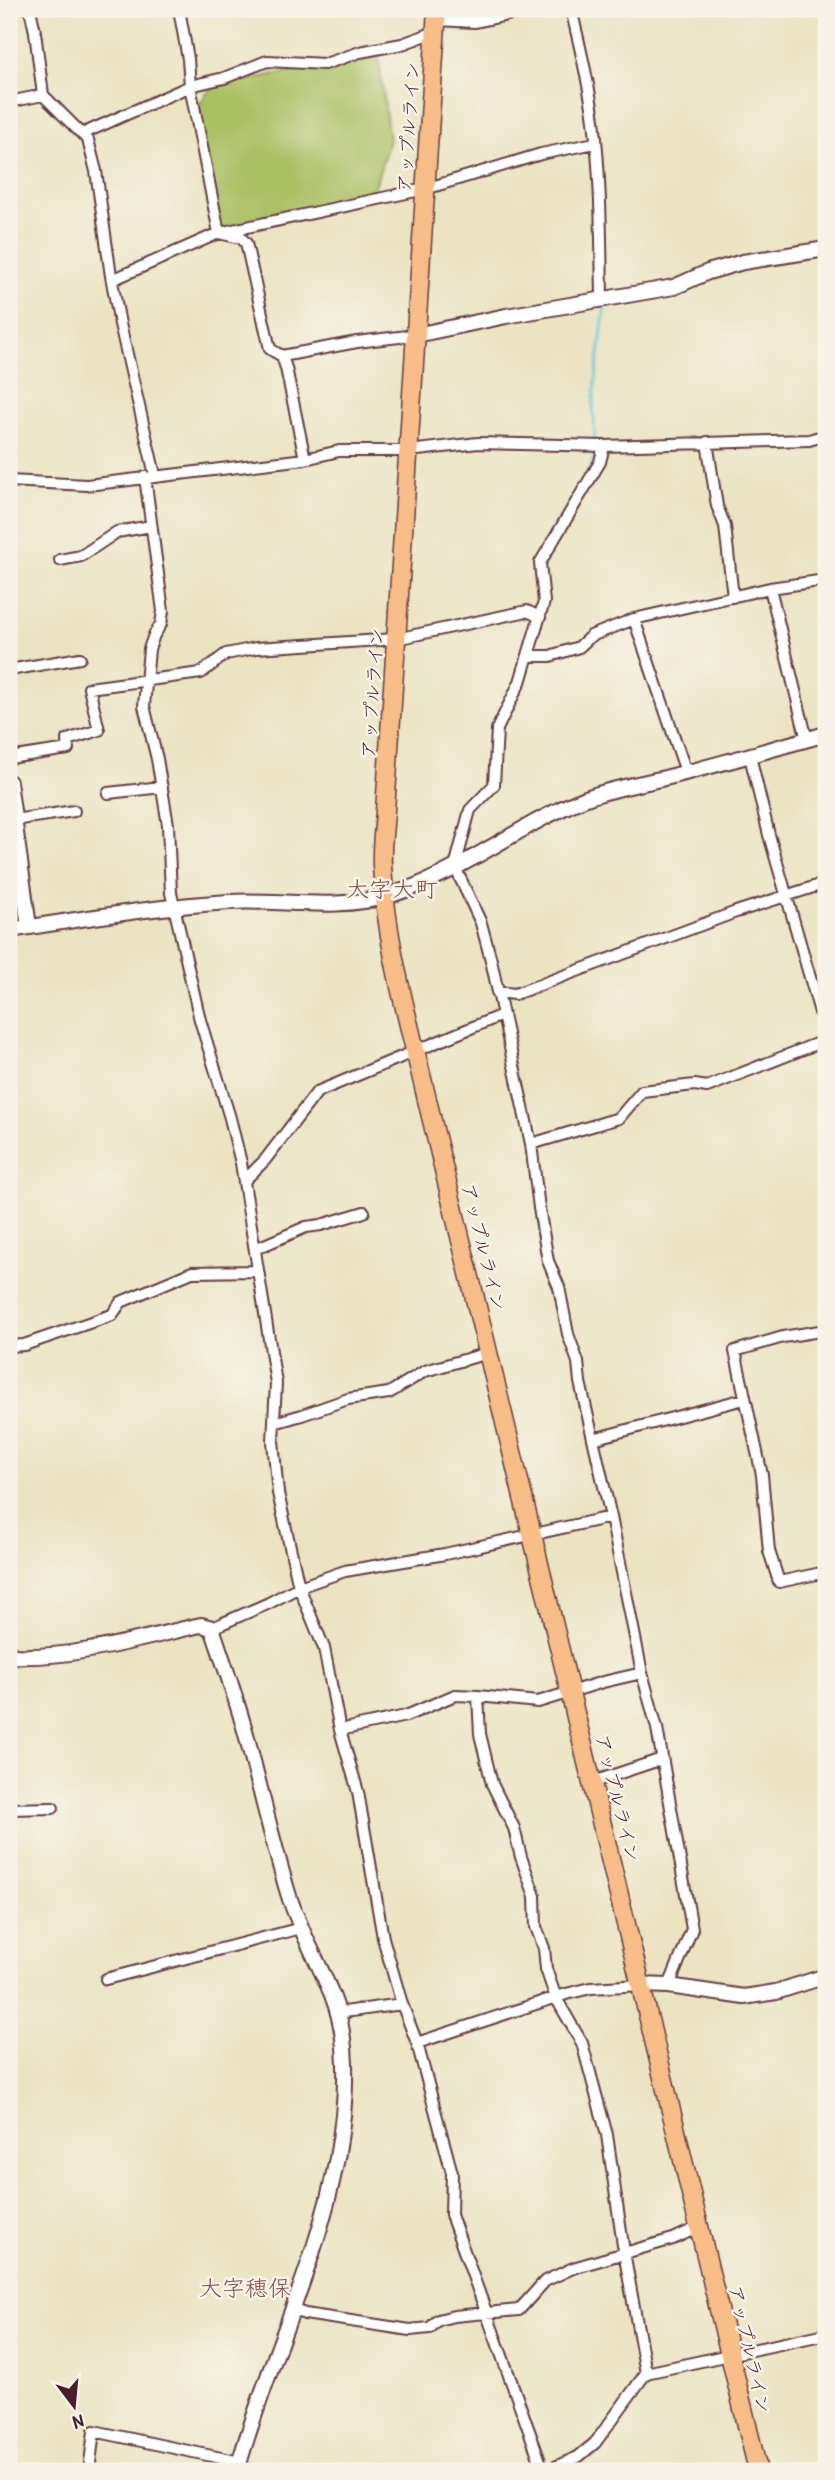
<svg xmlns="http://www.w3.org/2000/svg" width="835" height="2480" viewBox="0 0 835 2480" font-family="'Patrick Hand','Klee One',sans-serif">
<rect width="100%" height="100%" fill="#f7f3e8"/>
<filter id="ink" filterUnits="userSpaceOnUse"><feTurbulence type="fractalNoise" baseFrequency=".0143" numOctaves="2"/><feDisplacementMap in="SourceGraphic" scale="14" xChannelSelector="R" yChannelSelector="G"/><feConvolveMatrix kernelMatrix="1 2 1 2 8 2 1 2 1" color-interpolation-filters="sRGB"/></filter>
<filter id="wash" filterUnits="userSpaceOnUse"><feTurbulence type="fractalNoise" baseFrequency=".00686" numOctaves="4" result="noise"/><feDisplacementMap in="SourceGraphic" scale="28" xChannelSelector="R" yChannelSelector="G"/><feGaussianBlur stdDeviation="1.57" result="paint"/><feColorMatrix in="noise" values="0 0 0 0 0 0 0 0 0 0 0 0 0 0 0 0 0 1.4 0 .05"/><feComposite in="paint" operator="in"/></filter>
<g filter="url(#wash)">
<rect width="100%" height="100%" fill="#ebe3c2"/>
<path fill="#abbf63" stroke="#7a6f47" stroke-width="2" d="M 378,52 L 389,140 L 372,196 L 221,229 L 196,108 L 212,87 L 311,67 L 337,66 L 360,55 Z"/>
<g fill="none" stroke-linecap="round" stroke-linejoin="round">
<path stroke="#5cc6d8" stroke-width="2.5" d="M 595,443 L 593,405 L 605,304
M 536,560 C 546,537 596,469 595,450"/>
</g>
</g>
<g filter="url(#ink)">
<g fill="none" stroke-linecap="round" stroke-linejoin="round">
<defs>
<path id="minor" d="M 30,9 L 35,32 L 43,95 L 88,140 L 96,171 L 111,276 L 120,324 L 155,475
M 571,9 C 580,46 589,83 594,120 C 601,179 601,239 602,299
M 435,32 L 402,44 L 360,52 L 325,64 L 267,61 L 224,78 L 190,86 L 219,233 L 425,189 L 541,154 L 595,143
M 9,102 L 43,95
M 82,134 L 190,86 L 188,59 L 179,9
M 112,280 L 219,233 L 241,238 L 246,243 L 270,349 L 282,356 L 286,368 L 305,459
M 282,356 L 357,342 L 416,335
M 707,442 L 717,506 L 725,526 L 733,597
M 604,446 L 600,462 L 540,563 L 544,602 L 520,682 L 497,729 L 494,785 L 470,810 L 455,867 L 481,923 L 491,960 L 531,1144 L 539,1208 L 548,1261 L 559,1287 L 568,1334 L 578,1362 L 580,1382 L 611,1517 L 642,1673 L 657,1728 L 692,1929 L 669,1986
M 145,477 L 163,611 L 161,624 L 154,635 L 149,649 L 144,706 L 157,759 L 168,825 L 171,893 L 200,1020 L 230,1118 L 241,1163 L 276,1383 L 273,1441 L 278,1493 L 299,1587 L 324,1648 L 340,1730 L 358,1792 L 383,1938 L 402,2004 L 417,2043 L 452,2173 L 451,2215 L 540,2461 L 541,2471
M 9,481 L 87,485 L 305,459 L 339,451 L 409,451 L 478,443 L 604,446 L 809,440 L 826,435
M 60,560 L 81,556 L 117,532 L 151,526
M 770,588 L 826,580
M 634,619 L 686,772
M 529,656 L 550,656 L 579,647 L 591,636 L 634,619 L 770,588 L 807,740
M 9,670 L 80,658
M 750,756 L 769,835 L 826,1033
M 9,758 L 68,749 L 67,740 L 99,730 L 89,688 L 201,673 L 226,654 L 256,648 L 396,639 L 527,611 L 540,617
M 108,793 L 162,787
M 14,820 L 74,811
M 497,992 L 515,994 L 526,990 L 736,912 L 826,883
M 531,1144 L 619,1118 L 642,1091 L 695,1085 L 707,1087 L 826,1040
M 244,1181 L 265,1160 L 317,1092 L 502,1015
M 255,1249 L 306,1227 L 321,1225 L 364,1212
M 826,1330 L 783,1337 L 735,1351 L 762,1475 L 769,1551 L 779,1582 L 826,1572
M 9,1346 L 24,1345 L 112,1315 L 121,1302 L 192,1272 L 258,1271
M 274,1423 L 302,1415 L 348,1399 L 389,1393 L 425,1371 L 488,1353
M 593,1439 L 744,1399
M 212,1628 L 269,1603 L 299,1587 L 345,1571 L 445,1554 L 611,1517
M 642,1673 L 603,1682 L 538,1702 L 478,1696 L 480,1734 L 492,1784 L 514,1828 L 521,1857 L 535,1896 L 536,1927 L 544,1948 L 546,1969 L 556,1998 L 582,2043 L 607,2135 L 624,2252 L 646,2373
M 340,1730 L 406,1716 L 455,1695 L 478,1696
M 593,1782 L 662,1759
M 9,1809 L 53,1808
M 106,1979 L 301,1928
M 337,2013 L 402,2004
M 417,2043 L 566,1994 L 591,1988 L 641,1985
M 293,2310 L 305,2314 L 410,2330 L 430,2328 L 438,2320 L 454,2316 L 519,2310 L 545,2281 L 573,2268 L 673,2239 L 699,2227
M 89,2471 L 94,2431 L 240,2462
M 546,2471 L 578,2457 L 595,2443 L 646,2373 L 826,2334"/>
<path id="tertiary" d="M 437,18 L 475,20 L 525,9
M 416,335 L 506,316 L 674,287 L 708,272 L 743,262 L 826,249
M 9,782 L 29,927 L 9,930
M 29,927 C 96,917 162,906 229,902 C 281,899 335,911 387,896 C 458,876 517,825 586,798 C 613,788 645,783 673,776 C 724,763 775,748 826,734
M 9,1652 L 13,1656 C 74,1659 142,1638 201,1625 L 212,1628 C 224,1663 236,1698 246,1734 C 260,1787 272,1840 288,1893 C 299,1929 318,1961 332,1995 C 352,2044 346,2107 337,2158 C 317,2266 266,2366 237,2471
M 641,1985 L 669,1986 L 744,1997 L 776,1992 L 826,1976"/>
<path id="trunk" d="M 437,9 L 385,811 C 384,829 381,847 382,865 C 385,928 400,989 415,1050 L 758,2471"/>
</defs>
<use href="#minor" stroke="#623c42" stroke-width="14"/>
<use href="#tertiary" stroke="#623c42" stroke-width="18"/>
<use href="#trunk" stroke="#623c42" stroke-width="21"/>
<use href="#minor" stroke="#fff" stroke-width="10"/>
<use href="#tertiary" stroke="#fff" stroke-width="14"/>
<use href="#trunk" stroke="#f8bd89" stroke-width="18"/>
</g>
</g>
<g text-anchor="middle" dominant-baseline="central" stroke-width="5" stroke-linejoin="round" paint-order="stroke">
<g font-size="19" fill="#4a1f2b" stroke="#f7f3e8">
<text transform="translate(408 127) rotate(-86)">アップルライン</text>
<text transform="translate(372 693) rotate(-86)">アップルライン</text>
<text transform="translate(484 1247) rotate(76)">アップルライン</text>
<text transform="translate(618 1798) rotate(76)">アップルライン</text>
<text transform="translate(750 2349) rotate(77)">アップルライン</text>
</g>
<g font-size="23" fill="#87514f" stroke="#f7f3e8">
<text x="392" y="888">大字大町</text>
<text x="245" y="2287">大字穂保</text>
</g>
</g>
<rect width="835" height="2480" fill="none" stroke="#f7f3e8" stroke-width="35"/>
<g transform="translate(74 2406) rotate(164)" stroke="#f7f3e8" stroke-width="5" paint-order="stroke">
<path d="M0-5L12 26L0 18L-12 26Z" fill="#4a1f2b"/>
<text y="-10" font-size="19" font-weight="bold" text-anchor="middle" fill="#4a1f2b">N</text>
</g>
</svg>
